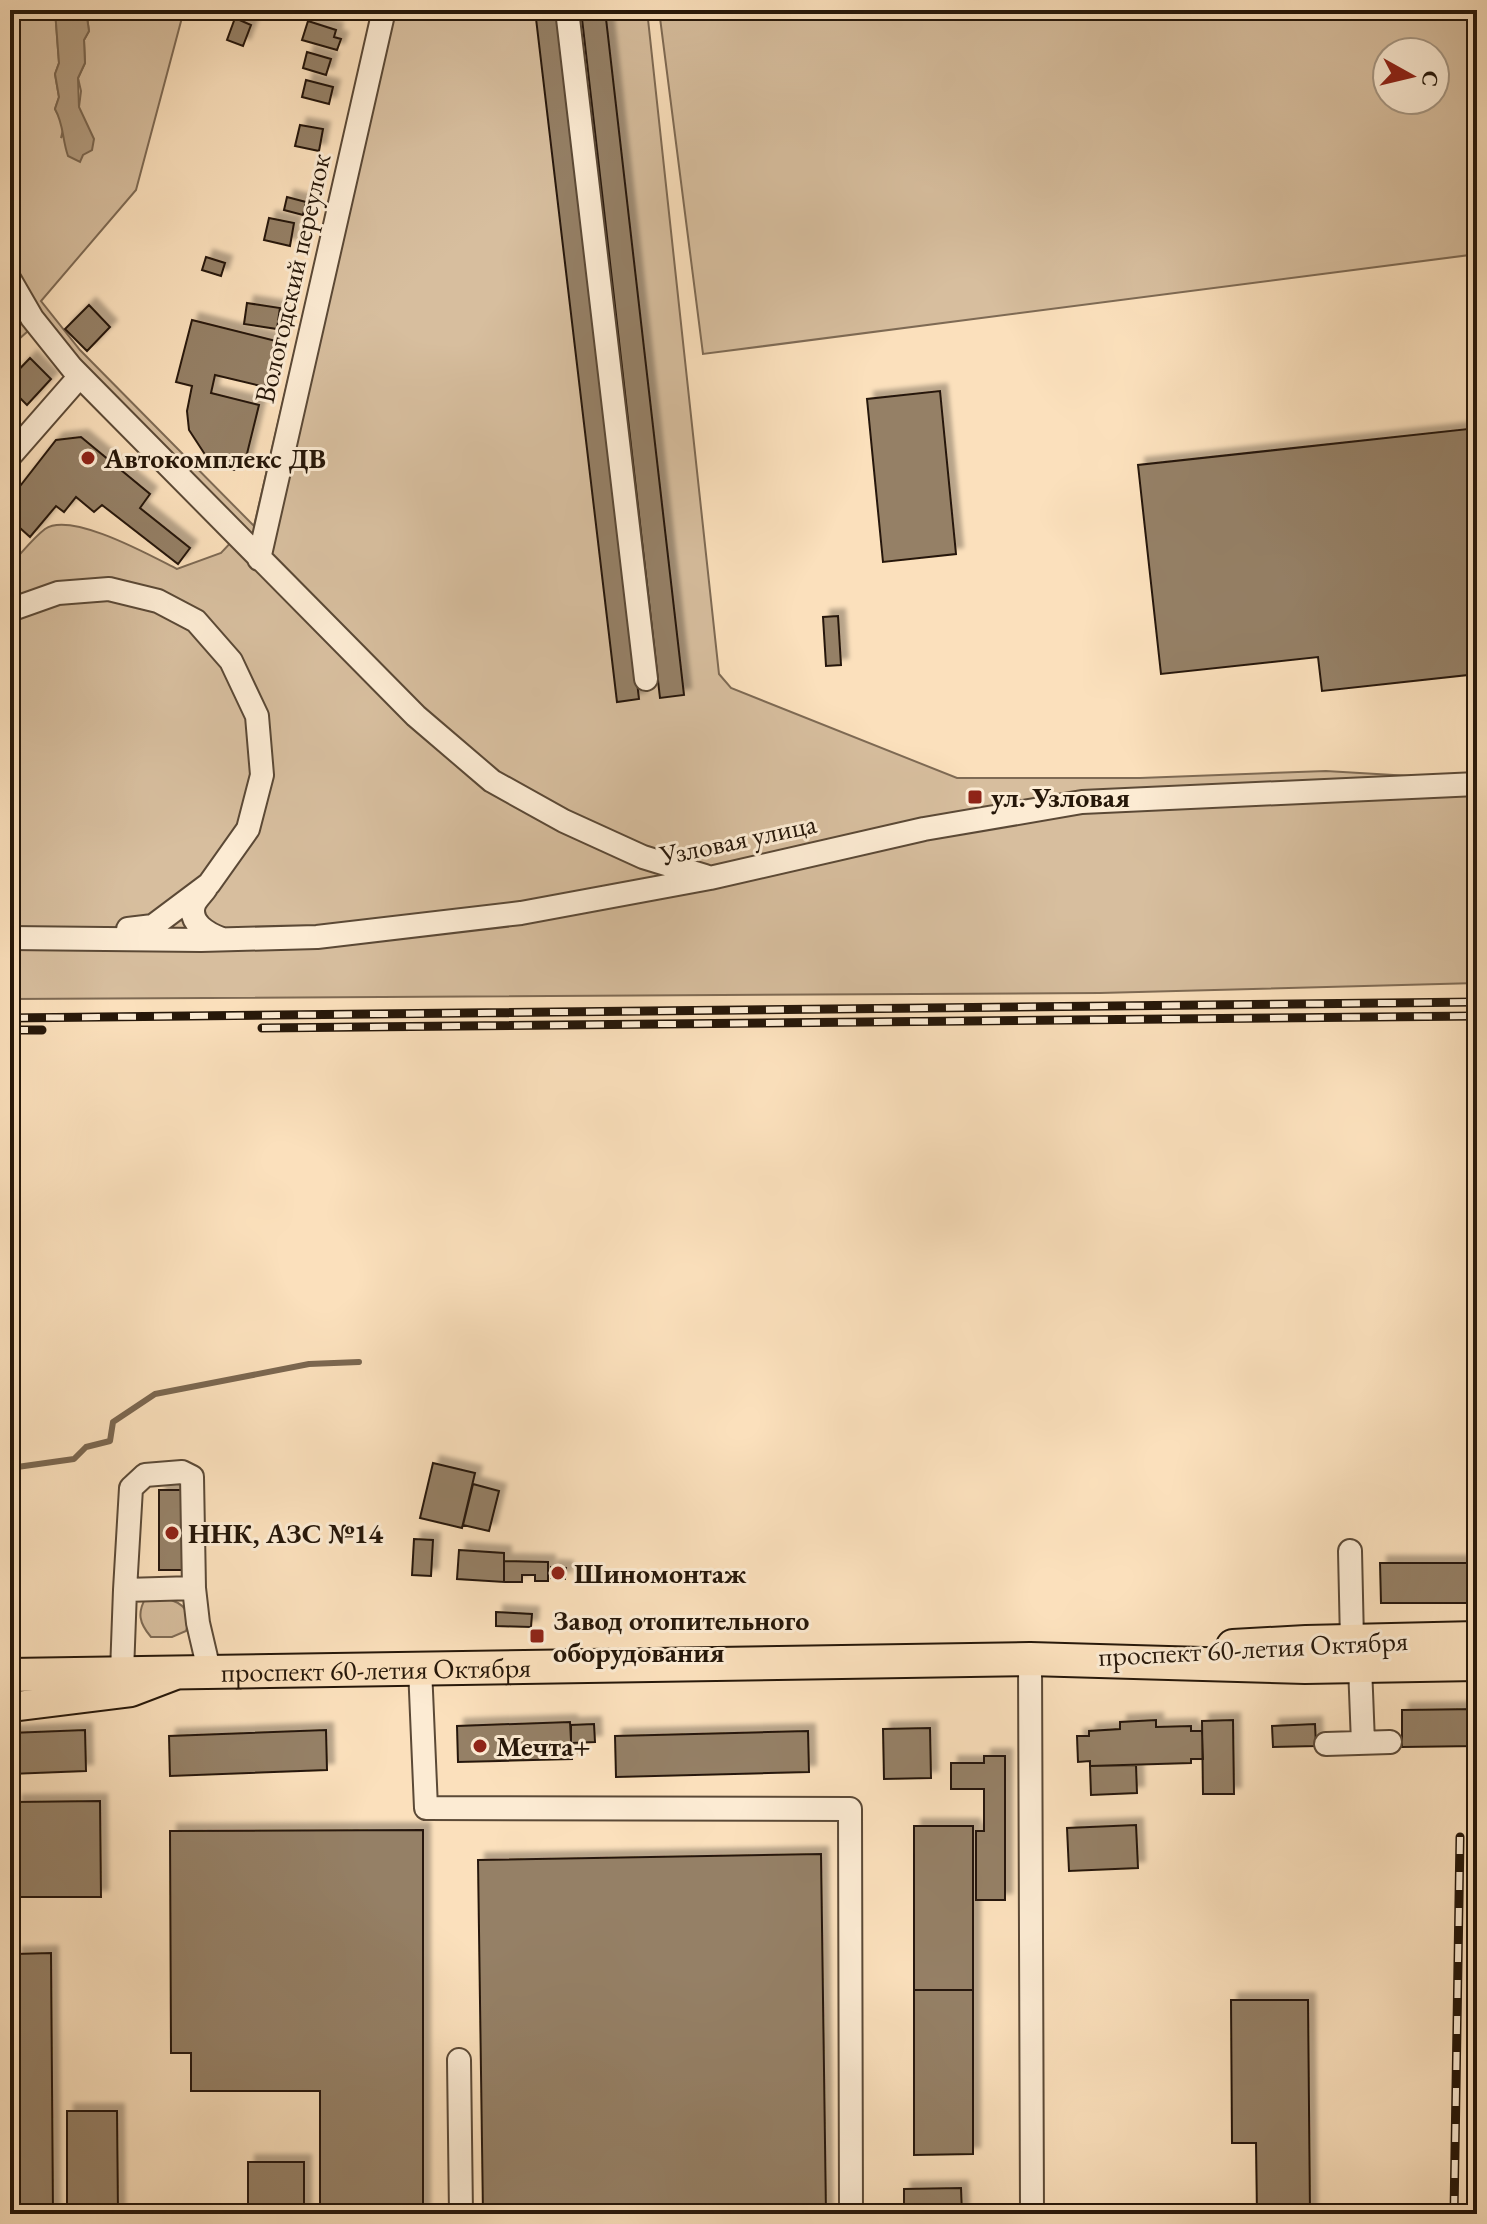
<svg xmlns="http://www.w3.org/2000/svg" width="1487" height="2224" viewBox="0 0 1487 2224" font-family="'EB Garamond',serif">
<defs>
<filter id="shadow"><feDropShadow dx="7" dy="-7" stdDeviation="2" flood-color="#0004"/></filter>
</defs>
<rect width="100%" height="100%" fill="#fbe0bc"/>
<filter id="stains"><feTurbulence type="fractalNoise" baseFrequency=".0025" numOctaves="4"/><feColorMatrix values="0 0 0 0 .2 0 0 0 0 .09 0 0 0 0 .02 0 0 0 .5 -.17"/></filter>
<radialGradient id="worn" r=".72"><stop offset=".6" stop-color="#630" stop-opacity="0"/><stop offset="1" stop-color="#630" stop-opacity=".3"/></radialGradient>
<path fill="#d7be9e" stroke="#7e6a54" stroke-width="2" fill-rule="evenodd" d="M 10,10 L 55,10 L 59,63 L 55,74 L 59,97 L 55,109 L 64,126 L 61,138 L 79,107 L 81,91 L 78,78 L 85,63 L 84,40 L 89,31 L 86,10 L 184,10 L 136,190 L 41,301 L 80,350 L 254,526 L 374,10 L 647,10 L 719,674 L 731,688 L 957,778 L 1140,778 L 1326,771 L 1477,780 L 1477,983 L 1100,993 L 10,999 L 10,565 C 21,554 32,539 45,529 C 71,511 151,556 177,569 L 221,553 L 237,536 L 36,324 L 10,347 Z
M 659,10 L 1477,10 L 1477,254 L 703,354 ZM 1387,52 L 1435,52 L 1435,100 L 1387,100 Z
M 146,1597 C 167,1597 196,1601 186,1631 L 172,1637 L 151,1637 C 139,1623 137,1613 146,1597 Z"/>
<path fill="#b39c7f" stroke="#7b6750" stroke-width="2" d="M 55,10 L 86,10 L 89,31 L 84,40 L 85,63 L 78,78 L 79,107 L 94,139 L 92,150 L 83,155 L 80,162 L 68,156 C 62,139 64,125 55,109 L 59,97 L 55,74 L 59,63 Z"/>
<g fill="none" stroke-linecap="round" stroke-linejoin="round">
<path stroke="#7b6750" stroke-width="6" d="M 10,1468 L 74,1459 L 86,1447 L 110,1441 L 113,1422 L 155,1394 L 309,1364 L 359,1362"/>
</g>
<path fill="#958066" stroke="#261709" stroke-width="2" filter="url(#shadow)" d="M 535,10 L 558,10 L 639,699 L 617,702 Z
M 581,10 L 605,10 L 684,695 L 660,698 Z
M 235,18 L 251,25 L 243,46 L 227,40 Z
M 308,21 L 336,30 L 334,37 L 341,39 L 337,50 L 302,40 Z
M 307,52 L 331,59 L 326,75 L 303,68 Z
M 306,80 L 333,87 L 329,104 L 302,97 Z
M 300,125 L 323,129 L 319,151 L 295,146 Z
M 287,197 L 306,202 L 303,215 L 284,210 Z
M 269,218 L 294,223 L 290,246 L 264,240 Z
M 206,257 L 225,263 L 221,276 L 202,270 Z
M 247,303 L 280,308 L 277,329 L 244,324 Z
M 89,305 L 110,327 L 87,351 L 65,329 Z
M 192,320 L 276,341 L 265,387 L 215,375 L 211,393 L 259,405 L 243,470 L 233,470 L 206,456 L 189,430 L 187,411 L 192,386 L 176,382 Z
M 30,358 L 51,379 L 27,405 L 10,388 L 10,379 Z
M 940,391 L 956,554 L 883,562 L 867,399 Z
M 1477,428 L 1477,674 L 1322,691 L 1318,657 L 1161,674 L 1138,465 Z
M 81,437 L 150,494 L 140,508 L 190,548 L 178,564 L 102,505 L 94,512 L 76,497 L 64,512 L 56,506 L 30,537 L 10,519 L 10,499 L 56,440 Z
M 838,616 L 841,665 L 826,666 L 823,617 Z
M 433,1463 L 475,1473 L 462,1528 L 420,1518 Z
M 473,1484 L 499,1491 L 489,1531 L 463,1525 Z
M 159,1490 L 186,1490 L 185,1570 L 159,1570 Z
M 414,1539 L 433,1540 L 431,1576 L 412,1575 Z
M 459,1550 L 504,1553 L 504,1582 L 457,1579 Z
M 504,1561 L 548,1562 L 548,1581 L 535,1581 L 535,1575 L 522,1575 L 522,1582 L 504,1582 Z
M 1380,1563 L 1477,1563 L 1477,1603 L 1381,1603 Z
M 551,1567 L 566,1568 L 565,1579 L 551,1578 Z
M 496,1612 L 532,1614 L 531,1627 L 496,1626 Z
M 1477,1709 L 1477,1746 L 1402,1747 L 1402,1710 Z
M 1156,1720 L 1156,1727 L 1191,1726 L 1191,1731 L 1202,1731 L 1203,1759 L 1191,1759 L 1191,1763 L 1090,1766 L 1090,1761 L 1078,1762 L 1077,1736 L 1089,1736 L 1089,1731 L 1120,1729 L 1120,1722 Z
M 1233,1720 L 1234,1794 L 1203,1794 L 1202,1721 Z
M 570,1722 L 572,1759 L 458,1762 L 457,1726 Z
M 594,1724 L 595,1742 L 571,1743 L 571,1725 Z
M 1315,1724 L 1316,1746 L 1273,1747 L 1272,1726 Z
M 930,1728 L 931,1778 L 884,1779 L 883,1729 Z
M 85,1730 L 86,1771 L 10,1774 L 10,1733 Z
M 326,1730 L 327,1770 L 170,1776 L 169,1736 Z
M 808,1731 L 809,1772 L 616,1777 L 615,1736 Z
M 984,1756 L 1005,1756 L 1005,1900 L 976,1900 L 976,1831 L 984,1831 L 984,1789 L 951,1789 L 951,1763 L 984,1763 Z
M 1136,1765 L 1137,1793 L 1091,1795 L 1090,1766 Z
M 100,1801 L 101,1897 L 16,1897 L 15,1802 Z
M 1136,1825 L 1138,1868 L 1069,1871 L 1067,1828 Z
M 914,1826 L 973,1826 L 973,1990 L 914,1990 Z
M 423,1830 L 423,2214 L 320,2214 L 320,2091 L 191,2091 L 191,2053 L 171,2053 L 170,1831 Z
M 821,1854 L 826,2214 L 483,2214 L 478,1860 Z
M 51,1953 L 53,2214 L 10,2214 L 10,2068 L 16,2068 L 15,1954 Z
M 914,1990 L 973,1990 L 973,2154 L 914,2155 Z
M 1231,2000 L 1308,2000 L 1310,2214 L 1257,2214 L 1256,2143 L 1232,2143 Z
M 67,2111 L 117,2111 L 118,2214 L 67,2214 Z
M 248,2162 L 304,2162 L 304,2214 L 248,2214 Z
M 961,2188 L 962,2214 L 904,2214 L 904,2189 Z"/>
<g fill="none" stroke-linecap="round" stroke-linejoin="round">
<defs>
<path id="minor" d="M 567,10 L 646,679
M 10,280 L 32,318 L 72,368 L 416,716 L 492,781 L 564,821 L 643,857 L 705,876
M 10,456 L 80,376
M 259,559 L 384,10
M 10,610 L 58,593 L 109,589 L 158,601 L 196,621 L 231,661 L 257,716 L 262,775 L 248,829 L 209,884 L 153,926 L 128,929
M 206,888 C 203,893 196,899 194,905 C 188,923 208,934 222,939
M 10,938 L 201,940 L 317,937 L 521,913 L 710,878 L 924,829 L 1082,802 L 1477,784
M 1350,1551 L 1352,1641
M 125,1590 L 131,1488 L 145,1475 L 182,1472 L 192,1477 L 194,1588
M 1030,1659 L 1032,2214
M 1360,1666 L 1363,1743
M 420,1668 L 426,1808 L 850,1809 L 851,2214
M 122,1672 L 125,1590 L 194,1588 L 198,1623 L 209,1670
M 1326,1744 L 1390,1742
M 459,2060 L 461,2214"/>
<path id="major" d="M 10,1707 L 131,1692 L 173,1676"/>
<g id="highway">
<path d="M 1233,1646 L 1306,1642 L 1477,1638"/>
<path id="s1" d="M 10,1675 L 1030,1659 L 1305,1667 L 1477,1664"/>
</g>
</defs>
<use href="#minor" stroke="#5b4936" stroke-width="26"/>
<use href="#major" stroke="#261709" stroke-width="32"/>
<use href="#highway" stroke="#261709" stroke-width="36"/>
<use href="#minor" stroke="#fcebd3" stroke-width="22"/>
<use href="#major" stroke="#fbe0bc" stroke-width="28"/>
<use href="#highway" stroke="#fbe0bc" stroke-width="32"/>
<defs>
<path id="rail" d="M 10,1018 L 1477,1002
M 262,1028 L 1477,1016
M 10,1030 L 42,1030
M 1454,2214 L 1460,1837"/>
</defs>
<use href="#rail" stroke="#261709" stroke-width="9"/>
<use href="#rail" stroke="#fcebd3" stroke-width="6" stroke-dasharray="18" stroke-linecap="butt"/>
</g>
<g fill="#8f2418" stroke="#fcebd3" stroke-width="3">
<circle cx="88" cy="458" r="8"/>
<rect x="967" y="789" width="16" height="16" rx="4"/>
<circle cx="172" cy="1533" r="8"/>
<circle cx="558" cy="1573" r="8"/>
<rect x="529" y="1628" width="16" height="16" rx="4"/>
<circle cx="480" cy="1746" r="8"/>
</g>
<g text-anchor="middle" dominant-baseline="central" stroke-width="6" stroke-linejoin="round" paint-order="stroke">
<g font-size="28" fill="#261709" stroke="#fcebd3">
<text transform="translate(292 278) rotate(-77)">Вологодский переулок</text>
<text transform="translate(738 839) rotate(-12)">Узловая улица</text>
<text transform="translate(1253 1648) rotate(-3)">проспект 60-летия Октября</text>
<text stroke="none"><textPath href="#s1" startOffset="366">проспект 60-летия Октября</textPath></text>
</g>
<g font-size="28" font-weight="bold" fill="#261709" stroke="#fcebd3" text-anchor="start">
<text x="104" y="458">Автокомплекс ДВ</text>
<text x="991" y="797">ул. Узловая</text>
<text x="188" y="1533">ННК, АЗС №14</text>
<text x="574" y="1573">Шиномонтаж</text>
<text x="553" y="1620">Завод отопительного<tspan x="553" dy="32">оборудования</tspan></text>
<text x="496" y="1746">Мечта+</text>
</g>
</g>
<rect width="1487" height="2224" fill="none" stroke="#fbe0bc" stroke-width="40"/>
<rect x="12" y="12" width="1463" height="2200" fill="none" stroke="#261709" stroke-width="4"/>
<rect x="20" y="20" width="1447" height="2184" fill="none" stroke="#261709" stroke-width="2"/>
<g transform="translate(1411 76) rotate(98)"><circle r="38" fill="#fcebd3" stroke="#a69682" stroke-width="2"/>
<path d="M0-6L14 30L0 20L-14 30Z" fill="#8f2418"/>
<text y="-12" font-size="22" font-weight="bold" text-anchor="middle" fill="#261709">С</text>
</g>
<rect width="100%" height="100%" filter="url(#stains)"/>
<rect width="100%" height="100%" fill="url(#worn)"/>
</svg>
